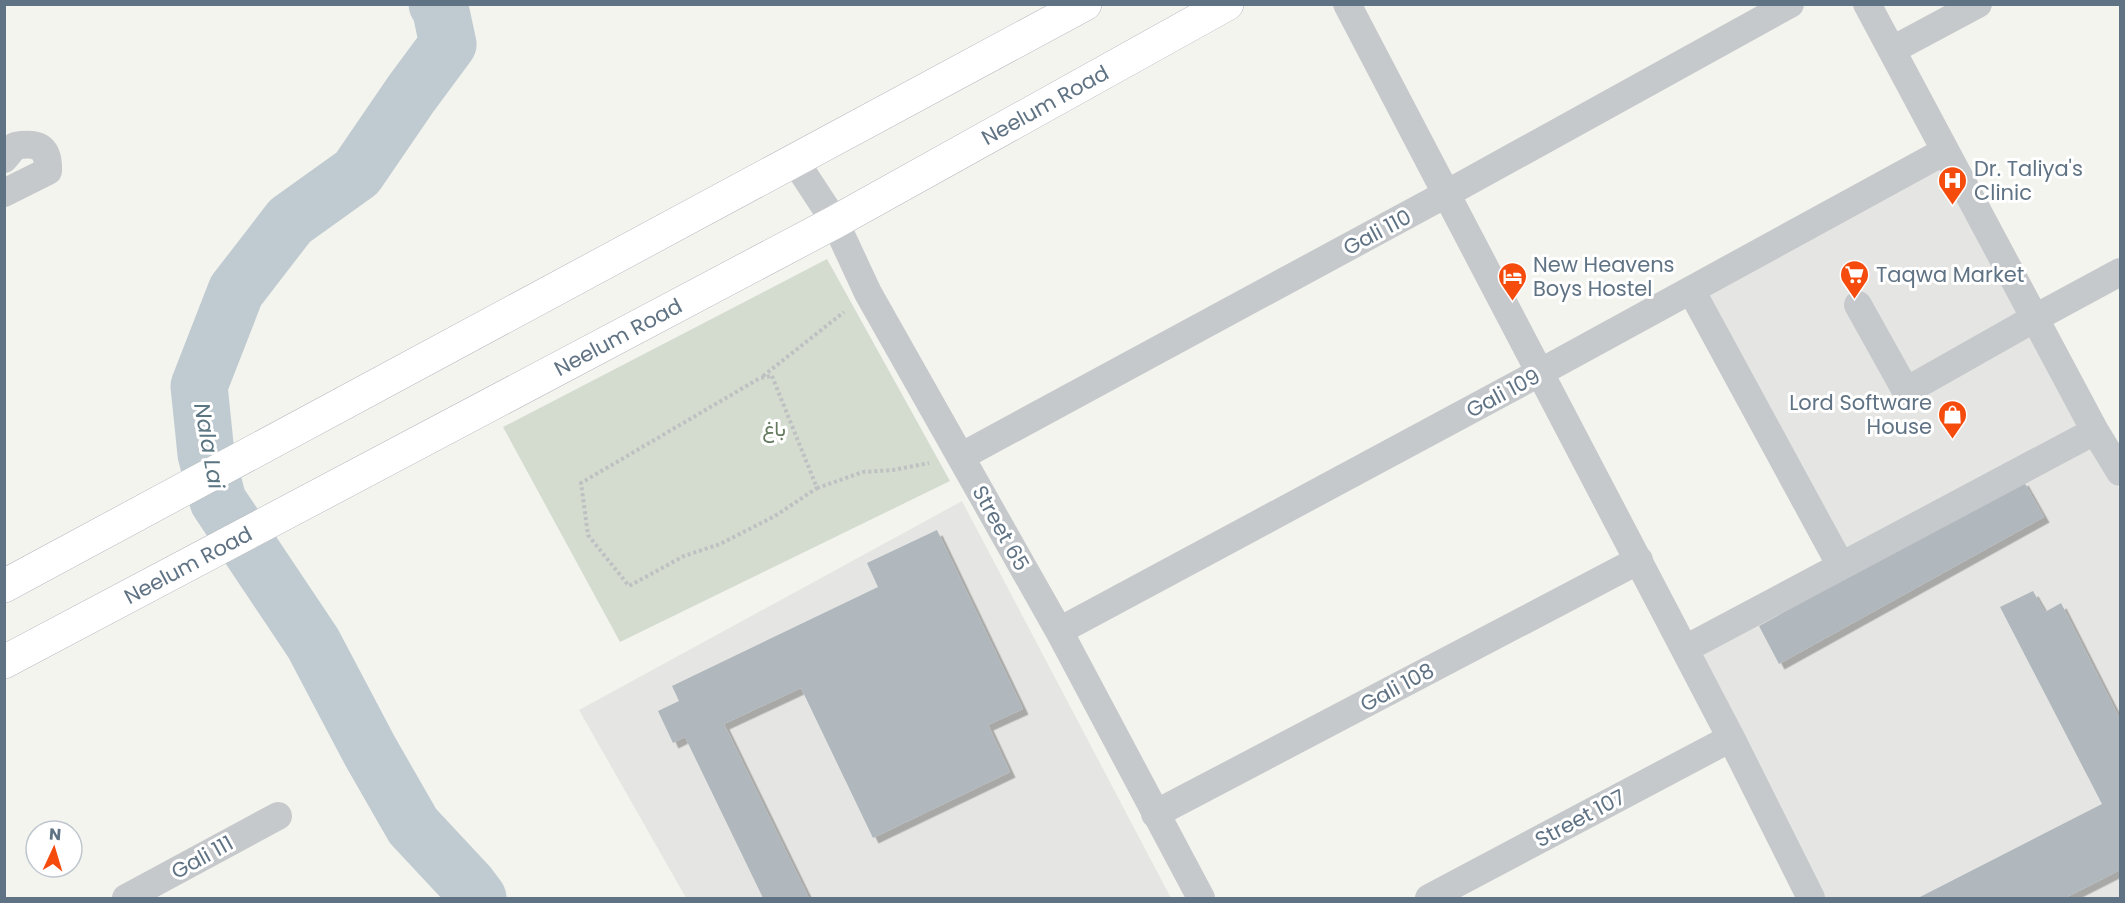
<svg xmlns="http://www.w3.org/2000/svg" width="2125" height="903" viewBox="0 0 2125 903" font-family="Poppins,Vazirmatn,sans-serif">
<defs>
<filter id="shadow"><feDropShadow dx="5.5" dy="5.5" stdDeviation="0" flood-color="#0004"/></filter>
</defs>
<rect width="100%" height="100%" fill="#f4f4ef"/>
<path fill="#e5e6e3" d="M 1941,162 L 2080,426 L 1846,555 L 1702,294 Z
M 2095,442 L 2120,490 L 2120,898 L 1823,898 L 1696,650 Z
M 962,501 L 1171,898 L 686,898 L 579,710 Z"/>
<path fill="#d4dcd0" d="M 827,259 L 950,481 L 620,642 L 503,427 Z"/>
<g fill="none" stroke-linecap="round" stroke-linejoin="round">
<path stroke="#c0cbd1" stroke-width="57" d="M 437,4 L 440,7 L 448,44 L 411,94 L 357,173 L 290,221 L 236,291 L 199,386 L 206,454 L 218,501 L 313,643 L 370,751 L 413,826 L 469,886 L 478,898"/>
</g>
<path fill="#b0b7bd" filter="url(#shadow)" d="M 2023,480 L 2044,517 L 1779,664 L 1759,626 Z
M 937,530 L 1023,709 L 988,725 L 1010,772 L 873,838 L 801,688 L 724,724 L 809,898 L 763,898 L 685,737 L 673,743 L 658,711 L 679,701 L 672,686 L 878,587 L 867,563 Z
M 2033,591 L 2045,612 L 2061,603 L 2120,719 L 2120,870 L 2065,898 L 1918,898 L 2102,804 L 2000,607 Z"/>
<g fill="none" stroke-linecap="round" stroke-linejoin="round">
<defs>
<path id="secondary" d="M 4,586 L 1085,4
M 4,662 L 835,222 L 1227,4"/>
</defs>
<use href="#secondary" stroke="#b7bcc1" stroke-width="34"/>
<path stroke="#bec0c2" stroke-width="4" stroke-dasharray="3 3" stroke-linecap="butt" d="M 763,376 L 844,312
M 772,376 L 817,488 L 775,516 L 720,544 L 684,556 L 629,586 L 588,535 L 581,483 L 760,378 Z
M 817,488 L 863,472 L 893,470 L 929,463"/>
<path stroke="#c6c9cc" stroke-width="28" d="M 1347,4 L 1731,738 L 1811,898
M 1867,4 L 2095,431 L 2120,472
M 1892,50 L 1978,4
M 4,159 L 15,146 C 37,142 49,146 48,171 L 4,193
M 795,161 L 835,222 L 868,293 L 1059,631 L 1201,898
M 1691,290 L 1841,566
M 1858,305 L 1906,391 L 2035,318 L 2120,272
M 962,456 L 1446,194 L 1790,4
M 1059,631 L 1539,373 L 1945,151
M 1685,649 L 2095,431
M 1155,814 L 1639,560
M 126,898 L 278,816
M 1429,898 L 1731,738"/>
<use href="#secondary" stroke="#fff" stroke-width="33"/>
</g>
<defs>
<symbol id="hospital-pin" viewBox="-11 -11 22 30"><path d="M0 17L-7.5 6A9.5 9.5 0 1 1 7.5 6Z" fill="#f54c0e" stroke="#fff"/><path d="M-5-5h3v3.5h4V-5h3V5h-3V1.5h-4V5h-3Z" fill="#fff"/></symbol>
<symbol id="supermarket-pin" viewBox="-11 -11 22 30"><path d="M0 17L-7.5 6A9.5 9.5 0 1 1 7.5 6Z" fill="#f54c0e" stroke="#fff"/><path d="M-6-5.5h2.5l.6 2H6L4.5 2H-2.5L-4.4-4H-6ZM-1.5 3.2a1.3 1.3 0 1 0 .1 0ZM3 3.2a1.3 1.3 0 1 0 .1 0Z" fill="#fff"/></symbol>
<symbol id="hotel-pin" viewBox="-11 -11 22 30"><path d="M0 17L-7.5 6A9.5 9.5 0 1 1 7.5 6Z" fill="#f54c0e" stroke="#fff"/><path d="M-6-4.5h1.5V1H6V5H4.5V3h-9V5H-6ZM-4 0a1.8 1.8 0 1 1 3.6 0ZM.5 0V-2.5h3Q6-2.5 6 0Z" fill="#fff"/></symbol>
<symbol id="shop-pin" viewBox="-11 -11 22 30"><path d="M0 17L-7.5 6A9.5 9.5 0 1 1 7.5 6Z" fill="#f54c0e" stroke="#fff"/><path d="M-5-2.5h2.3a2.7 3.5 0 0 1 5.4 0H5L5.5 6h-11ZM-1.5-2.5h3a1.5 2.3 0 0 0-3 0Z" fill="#fff"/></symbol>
</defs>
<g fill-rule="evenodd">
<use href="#hospital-pin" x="1936" y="164" width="33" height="45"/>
<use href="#supermarket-pin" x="1838" y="258" width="33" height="45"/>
<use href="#hotel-pin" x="1496" y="260" width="33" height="45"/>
<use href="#shop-pin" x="1936" y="398" width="33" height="45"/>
</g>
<g text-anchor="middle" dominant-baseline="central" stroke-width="6" stroke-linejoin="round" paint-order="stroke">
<g font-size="21" fill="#607384" stroke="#fff">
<text transform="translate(1045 105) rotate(-29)">Neelum Road</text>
<text transform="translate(1377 232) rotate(-28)">Gali 110</text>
<text transform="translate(618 337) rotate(-28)">Neelum Road</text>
<text transform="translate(1503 393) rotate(-28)">Gali 109</text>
<text transform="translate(1001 528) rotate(61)">Street 65</text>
<text transform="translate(188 565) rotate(-28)">Neelum Road</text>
<text transform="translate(1397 687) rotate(-28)">Gali 108</text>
<text transform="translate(1580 818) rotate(-28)">Street 107</text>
<text transform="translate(202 857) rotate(-29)">Gali 111</text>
</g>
<g font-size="21" fill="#607384" stroke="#fff" text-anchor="start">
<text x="1974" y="168">Dr. Taliya's<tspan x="1974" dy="24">Clinic</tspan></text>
<text x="1533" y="264">New Heavens<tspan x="1533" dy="24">Boys Hostel</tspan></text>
<text x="1876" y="274">Taqwa Market</text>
<text x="1932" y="402" text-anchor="end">Lord Software<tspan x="1932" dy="24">House</tspan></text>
</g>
<g font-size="21" fill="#647a5f" stroke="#fff">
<text x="774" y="428">باغ</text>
</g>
<g font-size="22" font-style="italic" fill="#5b7682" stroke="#fff">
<text transform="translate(209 446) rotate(80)">Nala Lai</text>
</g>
</g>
<rect width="2125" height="903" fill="none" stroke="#607384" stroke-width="12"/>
<g transform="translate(54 849) rotate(4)"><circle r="28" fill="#ffffff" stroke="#bfc7ce" stroke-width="1.5"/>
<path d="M0-4.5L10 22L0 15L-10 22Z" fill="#f54c0e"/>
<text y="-9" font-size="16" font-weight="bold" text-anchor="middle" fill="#607384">N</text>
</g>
</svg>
